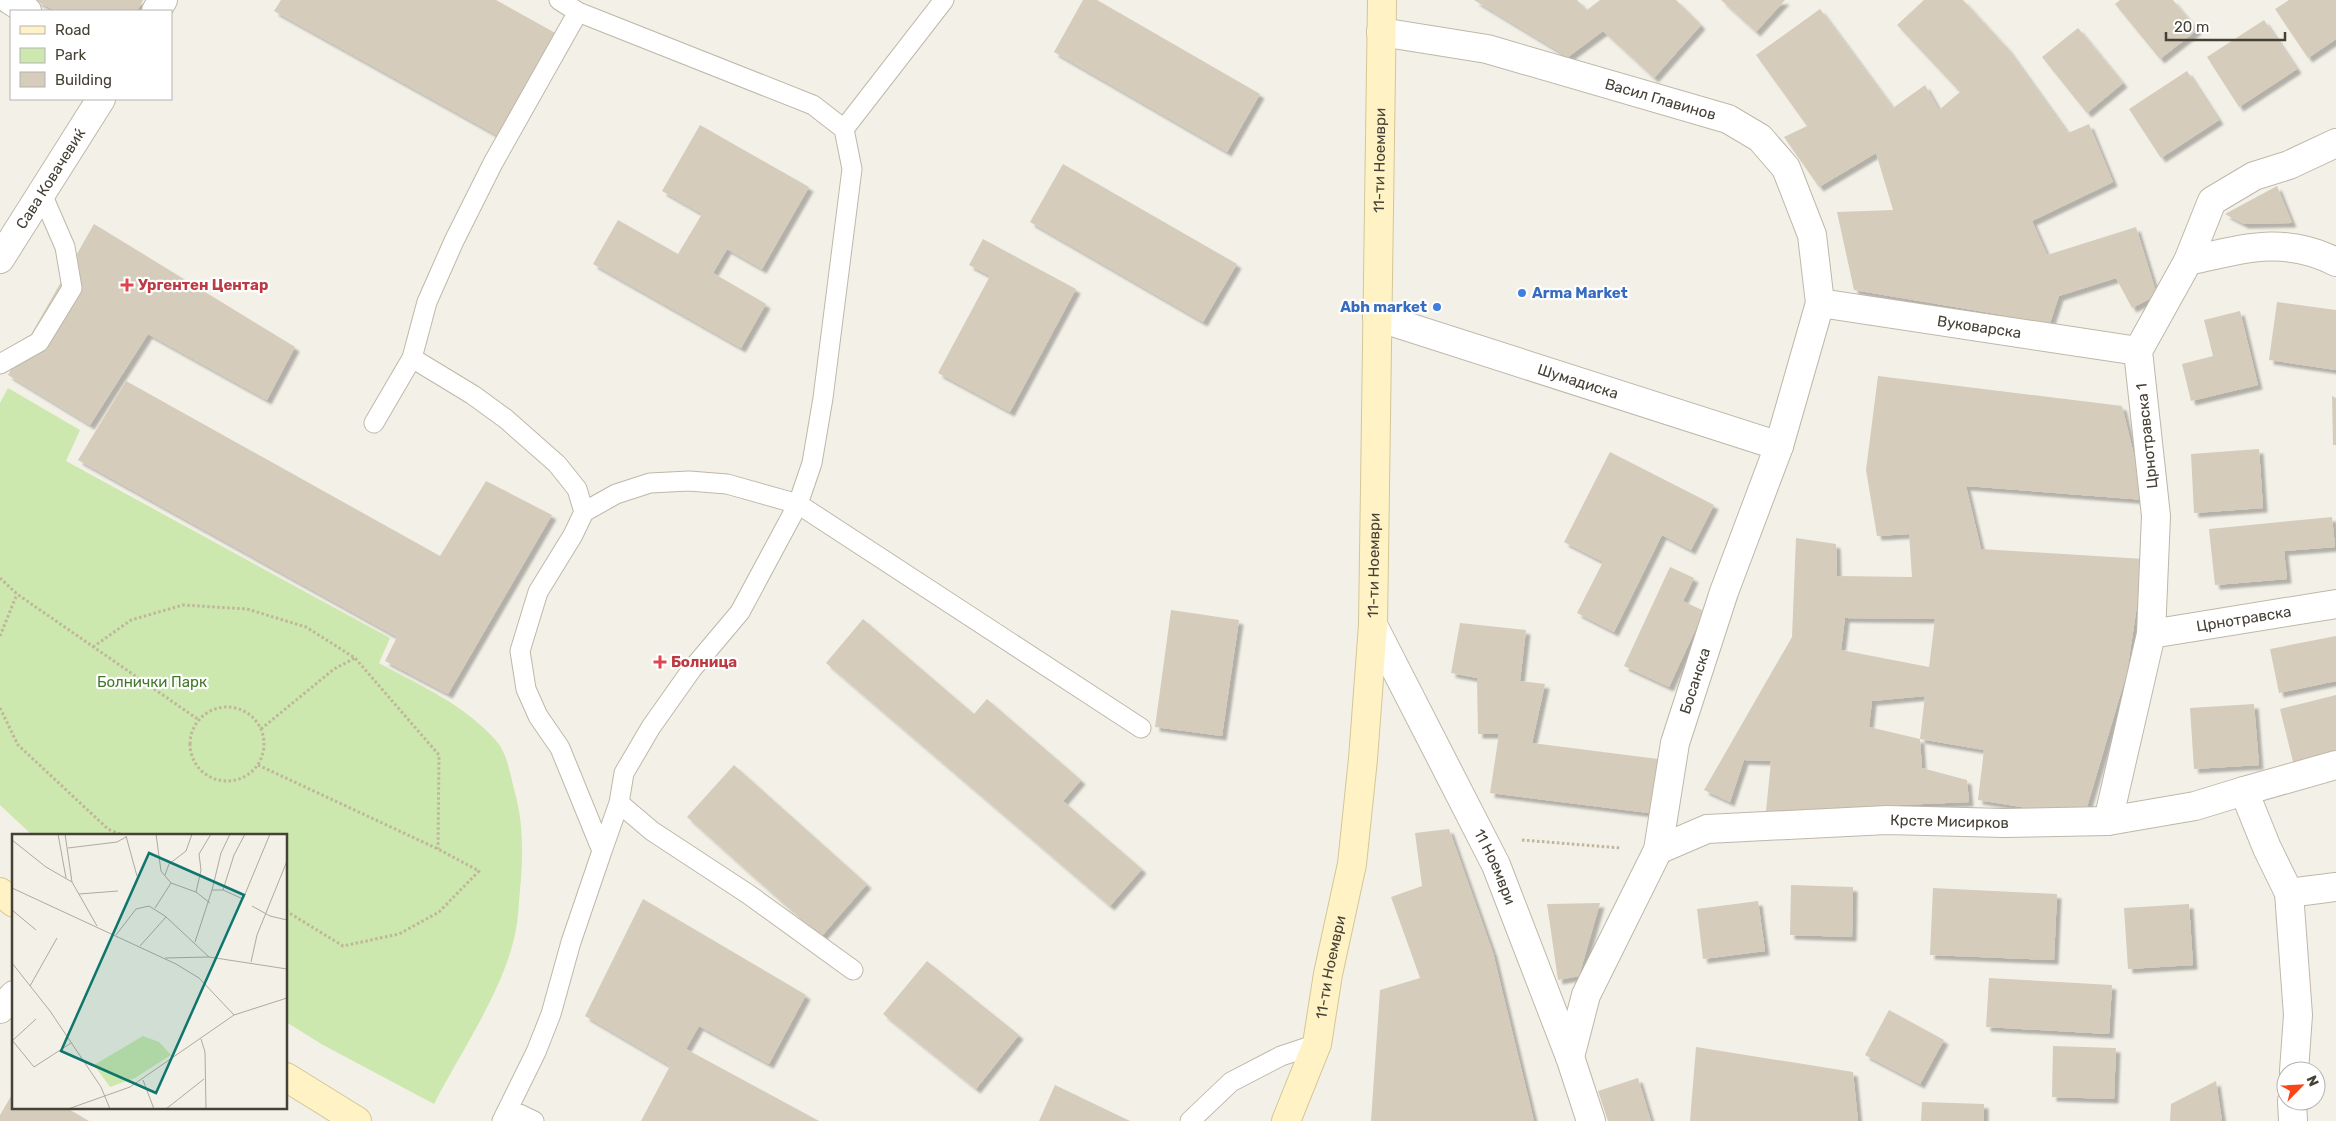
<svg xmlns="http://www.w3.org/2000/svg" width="2336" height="1121" viewBox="0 0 2336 1121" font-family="Rubik,sans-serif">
<defs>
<filter id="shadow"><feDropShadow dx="4.5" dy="4.5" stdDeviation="1" flood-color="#0004"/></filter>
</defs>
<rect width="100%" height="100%" fill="#f3f0e7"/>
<path fill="#cce8af" d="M 8,388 L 80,430 L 66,461 L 390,638 L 379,663 C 421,686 466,705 498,743 C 508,756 511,778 515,793 C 523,821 523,851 521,880 C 519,896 519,913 516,929 C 506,987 461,1051 434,1104 L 323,1045 L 286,1022 L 286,835 L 32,835 L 0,805 L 0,403 Z"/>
<path fill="#d5ccbc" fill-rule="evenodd" filter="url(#shadow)" d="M 34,0 L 143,0 L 137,11 L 56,11 Z
M 281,0 L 496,0 L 557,34 L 500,137 L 274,11 Z
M 1083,0 L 1097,0 L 1260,94 L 1227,152 L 1054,52 Z
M 1474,0 L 1577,0 L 1587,10 L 1600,0 L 1676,0 L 1701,25 L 1654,78 L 1603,31 L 1568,57 Z
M 1721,0 L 1785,0 L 1756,32 Z
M 1924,0 L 1963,0 L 2007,48 L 2068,133 L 2089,124 L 2113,182 L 2032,221 L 2047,255 L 2136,227 L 2157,295 L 2132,308 L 2116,278 L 2059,296 L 2050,323 L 1854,290 L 1837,212 L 1893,210 L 1876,153 L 1819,187 L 1784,137 L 1807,126 L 1756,55 L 1820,9 L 1893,108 L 1925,85 L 1939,110 L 1960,92 L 1897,25 Z
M 2120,0 L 2173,0 L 2197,30 L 2160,59 L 2115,4 Z
M 2289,0 L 2336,0 L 2336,39 L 2308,58 L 2275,9 Z
M 2264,20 L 2297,69 L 2239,107 L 2207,57 Z
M 2078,28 L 2123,83 L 2087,113 L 2042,57 Z
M 2187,71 L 2219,120 L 2161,158 L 2129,109 Z
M 700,125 L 809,187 L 762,269 L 727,249 L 713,273 L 766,304 L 741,348 L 593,264 L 618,220 L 678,254 L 702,214 L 662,191 Z
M 1063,164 L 1237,264 L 1203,322 L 1030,222 Z
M 2277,186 L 2292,223 L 2244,224 L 2225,214 Z
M 94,224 L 295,347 L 267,400 L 148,334 L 90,425 L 8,375 Z
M 983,239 L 1076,289 L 1010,412 L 938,373 L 990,276 L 969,265 Z
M 2277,302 L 2336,310 L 2336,370 L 2269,360 Z
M 2240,311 L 2258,385 L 2191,401 L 2182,364 L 2213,356 L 2204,320 Z
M 1878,376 L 2122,406 L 2145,500 L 1966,486 L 1981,549 L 2144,559 L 2127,672 L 2084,817 L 1978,800 L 1984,750 L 1920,739 L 1925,696 L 1872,701 L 1869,727 L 1920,739 L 1922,768 L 1967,780 L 1969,802 L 1766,811 L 1771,761 L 1744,760 L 1730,802 L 1704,790 L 1792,637 L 1796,538 L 1836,544 L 1837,576 L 1912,577 L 1909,534 L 1877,536 L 1866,470 ZM 1845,618 L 1935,619 L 1929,667 L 1841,650 Z
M 126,381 L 440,556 L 486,481 L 552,515 L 448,694 L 385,661 L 397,637 L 78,460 Z
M 2332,396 L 2336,398 L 2336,445 L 2333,445 Z
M 2259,449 L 2263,508 L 2194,513 L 2191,454 Z
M 1610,452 L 1714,505 L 1691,550 L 1662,535 L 1614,632 L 1577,613 L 1603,562 L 1564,542 Z
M 2332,517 L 2335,547 L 2284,551 L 2287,579 L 2215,585 L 2209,529 Z
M 1670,567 L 1694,578 L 1683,601 L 1704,611 L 1669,687 L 1624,666 Z
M 1171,610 L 1239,620 L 1222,736 L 1155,727 Z
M 863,619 L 974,714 L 987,699 L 1081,780 L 1063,801 L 1142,869 L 1110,906 L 826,663 Z
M 1460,623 L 1526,630 L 1520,681 L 1545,684 L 1532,743 L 1658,759 L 1649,813 L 1490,793 L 1499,734 L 1478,734 L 1477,678 L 1451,673 Z
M 2336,636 L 2336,681 L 2279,693 L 2270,649 Z
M 2336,695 L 2336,756 L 2294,766 L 2280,709 Z
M 2254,704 L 2259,765 L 2194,769 L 2190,708 Z
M 734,765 L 867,884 L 821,937 L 687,817 Z
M 1449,829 L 1493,953 L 1534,1121 L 1371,1121 L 1380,990 L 1420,978 L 1391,897 L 1422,886 L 1415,833 Z
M 1791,885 L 1853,887 L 1852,937 L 1790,935 Z
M 1933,888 L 2057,894 L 2054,960 L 1930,955 Z
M 643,899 L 806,995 L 769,1064 L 699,1026 L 686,1049 L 819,1121 L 641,1121 L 670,1066 L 585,1016 Z
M 1758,901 L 1765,951 L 1703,959 L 1697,909 Z
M 1600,903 L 1579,976 L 1558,980 L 1547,904 Z
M 2189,904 L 2193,965 L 2128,969 L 2124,908 Z
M 927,961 L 1019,1035 L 976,1089 L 883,1014 Z
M 1989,978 L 2112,985 L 2109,1034 L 1986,1027 Z
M 1889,1010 L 1944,1040 L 1920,1084 L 1865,1055 Z
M 2053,1046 L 2116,1048 L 2114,1099 L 2052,1097 Z
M 1696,1047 L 1853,1072 L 1858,1121 L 1690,1121 Z
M 1638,1078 L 1651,1121 L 1608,1121 L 1598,1091 Z
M 2216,1081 L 2222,1121 L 2170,1121 L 2171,1104 Z
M 1055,1085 L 1130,1121 L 1039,1121 Z
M 14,1091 L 14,1107 L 65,1107 L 89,1121 L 0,1121 L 0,1115 Z
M 1922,1102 L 1984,1104 L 1984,1121 L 1921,1121 Z"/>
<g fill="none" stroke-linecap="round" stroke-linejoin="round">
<defs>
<path id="service" d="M 559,0 L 578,12 L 813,105 L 844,129 L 852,169 L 823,398 L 812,463 L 798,504 L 740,612 L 692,669 L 651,727 L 624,773 L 619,803 L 602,851
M 844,129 L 944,0
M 412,358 L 473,395 L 506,419 L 557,464 L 577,489 L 584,512 L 573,535 L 538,592 L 520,651 L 526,689 L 538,716 L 560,748 L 602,851 L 571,942 L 551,1014 L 536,1052 L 502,1121
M 0,364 L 39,342 L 72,288 L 65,247 L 42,194
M 374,423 L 412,358 L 427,302 L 454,241 L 493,163 L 578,12
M 584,512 L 616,494 L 650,483 L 689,481 L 727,484 L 798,504 L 1141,728
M 619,803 L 652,831 L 748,894 L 853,970
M 509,1109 L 534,1121
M 1190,1121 L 1231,1082 L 1281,1056 L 1317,1044"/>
<g id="minor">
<path d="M 10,0 L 27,11"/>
<path d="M 156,11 L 163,0"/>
<path id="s1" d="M 1381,32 L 1487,49 L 1728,119 L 1760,138 L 1786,168 L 1812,235 L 1820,303 L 1779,446 L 1724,592 L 1675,743 L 1658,850 L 1586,995 L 1570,1057"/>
<path id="s2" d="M 0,259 L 101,99"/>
<path d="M 2188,261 C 2242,249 2284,235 2336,262"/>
<path id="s3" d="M 1820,303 L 2138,351"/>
<path id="s4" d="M 1377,317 L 1779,446"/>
<path id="s5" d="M 1373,625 L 1496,865 L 1570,1057 L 1591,1121"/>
<path id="s6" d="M 2151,634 L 2336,604"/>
<path d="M 2244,791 L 2336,765"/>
<path d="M 2108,821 L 2151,634 L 2156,516 L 2138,351 L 2188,261 L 2212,201 L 2254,176 L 2289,165 L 2336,143"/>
<path id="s7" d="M 1658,850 L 1707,829 L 1887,820 L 2004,823 L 2108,821 L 2195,806 L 2244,791 L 2267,848 L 2289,893 L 2298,1015 L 2294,1071"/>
<path d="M 2289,893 L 2336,887"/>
<path d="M 0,1009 L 14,995"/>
<path d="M 2292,1101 L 2293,1121"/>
</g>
<g id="secondary">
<path d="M 0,892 L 14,903"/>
<path d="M 286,1077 L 357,1121"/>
<path id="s8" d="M 1286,1121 L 1317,1044 L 1328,974 L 1352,864 L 1363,759 L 1373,625 L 1382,0"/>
</g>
</defs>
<use href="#service" stroke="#bfb8a9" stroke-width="21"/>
<use href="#minor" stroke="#bfb8a9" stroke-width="30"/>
<use href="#secondary" stroke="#d3c696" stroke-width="30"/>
<path stroke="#c1b59a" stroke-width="3" stroke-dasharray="2.5 2.5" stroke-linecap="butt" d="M 0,578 L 17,594 L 199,720
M 0,636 L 17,594
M 93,647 L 131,620 L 183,605 L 247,609 L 306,627 L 355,658 L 439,755 L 438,849
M190 744a37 37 0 1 1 74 0a37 37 0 1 1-74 0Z
M 0,708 L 18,745 L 108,829 L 122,835
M 261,729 L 334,669 L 355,658
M 258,765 L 438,849 L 479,871 L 439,912 L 399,934 L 343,946 L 286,911
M 1522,840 L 1621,848"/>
<use href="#service" stroke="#fff" stroke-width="19"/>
<use href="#minor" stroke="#fff" stroke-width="28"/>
<use href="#secondary" stroke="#fff3c5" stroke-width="28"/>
</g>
<g fill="#e0444e" stroke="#fff" stroke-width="2">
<path d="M124.5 277.5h5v5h5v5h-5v5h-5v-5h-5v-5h5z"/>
<path d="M657.5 654.5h5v5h5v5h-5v5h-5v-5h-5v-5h5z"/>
</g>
<g fill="#3f7fe0" stroke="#fff" stroke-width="2">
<circle cx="1522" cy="293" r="5"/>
<circle cx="1437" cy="307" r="5"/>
</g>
<g text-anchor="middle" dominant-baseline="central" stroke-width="4.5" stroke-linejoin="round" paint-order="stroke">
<g font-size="15" fill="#464136" stroke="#fff">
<text stroke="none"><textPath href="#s1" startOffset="288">Васил Главинов</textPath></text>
<text stroke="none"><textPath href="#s8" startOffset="971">11-ти Ноември</textPath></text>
<text stroke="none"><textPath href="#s2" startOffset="95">Сава Ковачевиќ</textPath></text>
<text stroke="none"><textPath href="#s3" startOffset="161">Вуковарска</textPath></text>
<text stroke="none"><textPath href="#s4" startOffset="211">Шумадиска</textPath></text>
<text transform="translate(2147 436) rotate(-96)">Црнотравска 1</text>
<text stroke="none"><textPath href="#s8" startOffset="566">11-ти Ноември</textPath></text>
<text stroke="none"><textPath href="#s6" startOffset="94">Црнотравска</textPath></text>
<text transform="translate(1695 681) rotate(-72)">Босанска</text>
<text stroke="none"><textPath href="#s7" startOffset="296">Крсте Мисирков</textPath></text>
<text stroke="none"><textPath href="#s5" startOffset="271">11 Ноември</textPath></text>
<text stroke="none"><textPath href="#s8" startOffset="161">11-ти Ноември</textPath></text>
</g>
<g font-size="15" font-weight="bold" fill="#be3a42" stroke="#fff" text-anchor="start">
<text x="138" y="285">Ургентен Центар</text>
<text x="671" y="662">Болница</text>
</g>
<g font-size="15" font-weight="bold" fill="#366cbe" stroke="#fff" text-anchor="start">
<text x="1532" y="293">Arma Market</text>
<text x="1427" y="307" text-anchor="end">Abh market</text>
</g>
<g font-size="15" fill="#437829" stroke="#fff">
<text x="152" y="682">Болнички Парк</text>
</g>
</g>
<g transform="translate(12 834)">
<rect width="275" height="275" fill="#f3f0e7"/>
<path d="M 131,202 L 147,208 L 159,221 L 123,244 L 98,253 L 82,231 Z" fill="#cce8af"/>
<path fill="none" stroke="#aeaaa0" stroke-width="1" d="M 46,0 L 54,44M 53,0 L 60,48 L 85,92M 144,0 L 149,37 L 159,49 L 184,58 L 198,69M 114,2 L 125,42M 0,6 L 34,33 L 60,48M 56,14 L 105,8 L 114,3M 153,41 L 157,30 L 174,17 L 180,0M 0,54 L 164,130 L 187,144 L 222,181M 200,56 L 209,19 L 218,0M 211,56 L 222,21 L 233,0M 184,58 L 189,36 L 187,20 L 199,0M 67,60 L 106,57M 240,72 L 258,82 L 275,86M 143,74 L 159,49M 0,76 L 24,96M 104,101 L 124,75 L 137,72 L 153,82 L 197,123M 183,108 L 200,56 L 211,56 L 231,65 L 258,0M 128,112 L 154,83M 153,124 L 197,123 L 275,135M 239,128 L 245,101 L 275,27M 0,129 L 38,177 L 89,253 L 98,275M 18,152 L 45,104M 189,205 L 193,218 L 194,275M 0,206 L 22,233 L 59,209M 0,207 L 24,185M 131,246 L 142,275M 56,275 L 118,253 L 222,181 L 275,164M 154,275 L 192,245"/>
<path fill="#0f766e" fill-opacity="0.15" stroke="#0f766e" stroke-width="2.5" d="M 137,19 L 232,61 L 144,259 L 49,217 Z"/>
<rect width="275" height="275" fill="none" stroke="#464136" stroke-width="2.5"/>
</g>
<rect x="10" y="10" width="162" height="90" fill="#ffffff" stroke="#b5b3af"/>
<rect x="20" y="26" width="25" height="8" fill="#fff3c5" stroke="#b5b3af"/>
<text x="55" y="35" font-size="15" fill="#464136">Road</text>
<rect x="20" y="48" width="25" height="15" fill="#cce8af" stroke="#b5b3af"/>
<text x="55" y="60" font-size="15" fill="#464136">Park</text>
<rect x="20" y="72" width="25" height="15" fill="#d5ccbc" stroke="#b5b3af"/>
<text x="55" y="85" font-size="15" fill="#464136">Building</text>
<g transform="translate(2301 1086) rotate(66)"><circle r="24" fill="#ffffff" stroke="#b5b3af"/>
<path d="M0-4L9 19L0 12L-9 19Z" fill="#fa4417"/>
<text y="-8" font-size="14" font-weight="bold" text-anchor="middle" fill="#464136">N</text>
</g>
<path d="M2166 32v8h119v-8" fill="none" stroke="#464136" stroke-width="2.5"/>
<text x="2174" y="32" font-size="15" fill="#464136" stroke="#ffffff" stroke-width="4" paint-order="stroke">20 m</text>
</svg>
